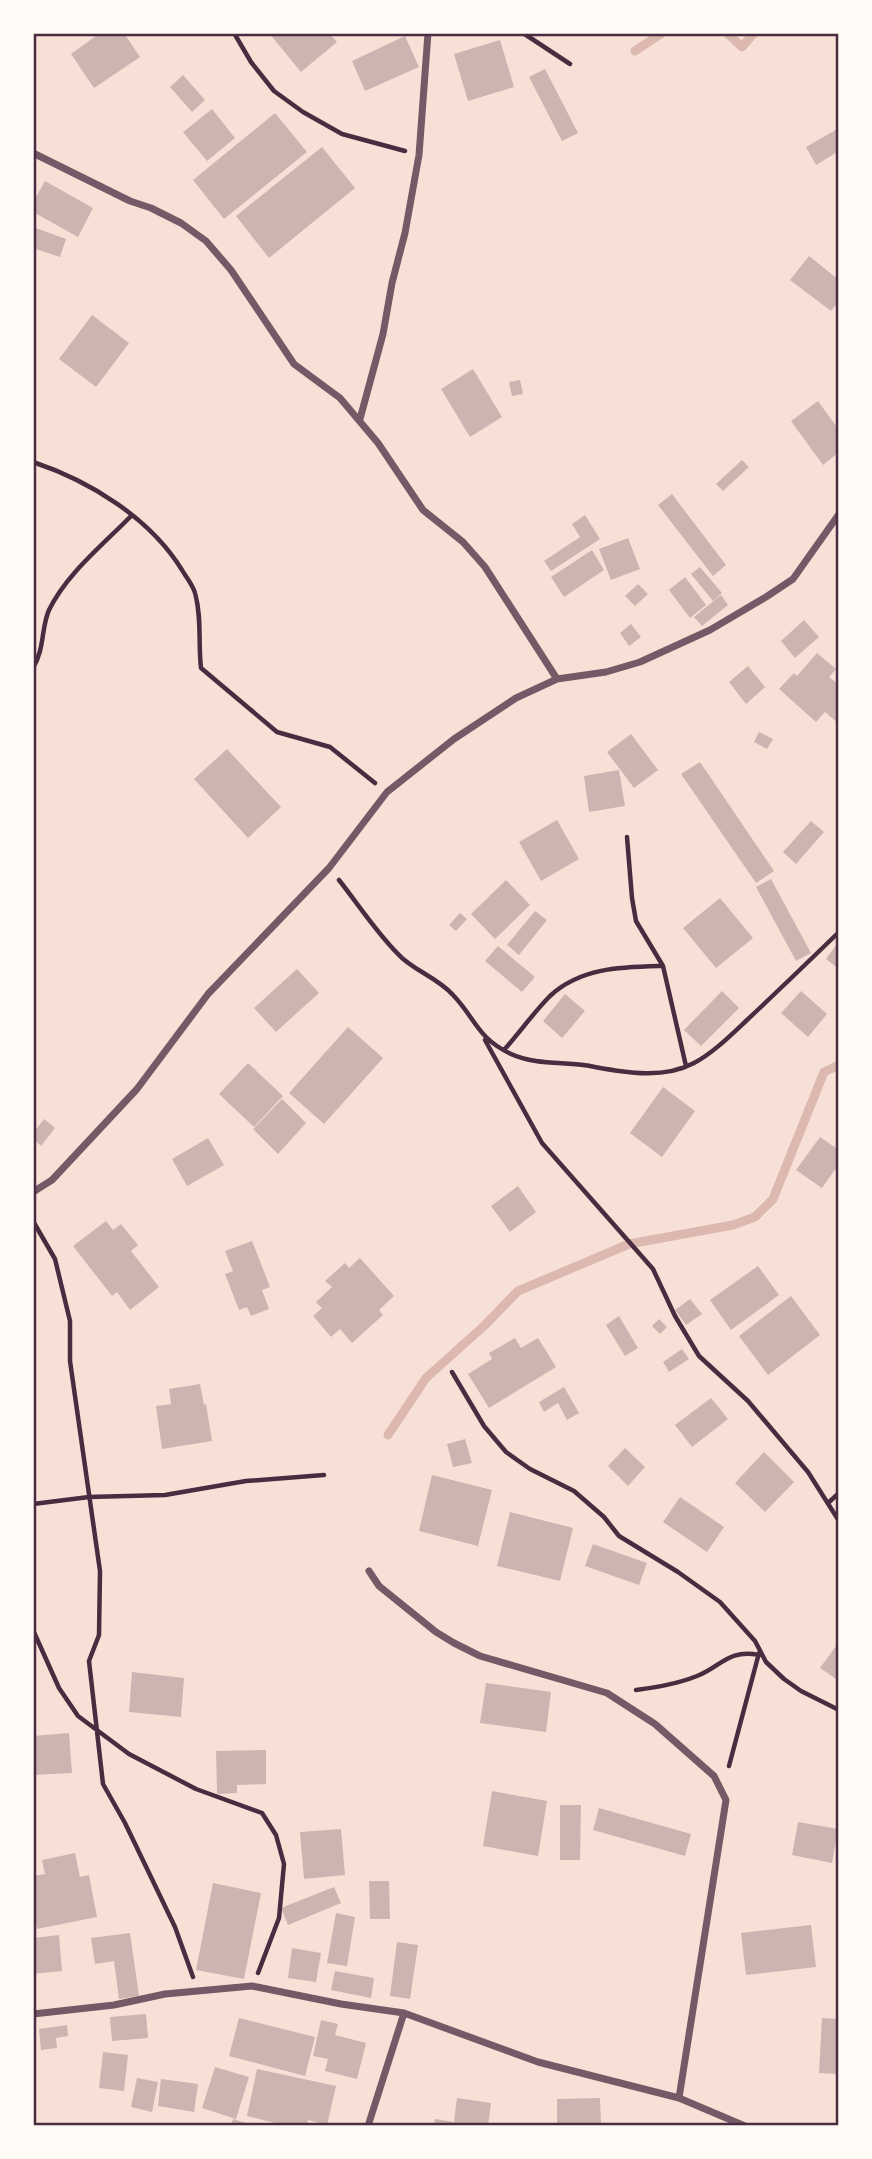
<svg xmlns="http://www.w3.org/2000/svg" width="872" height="2159" viewBox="0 0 872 2159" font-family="'Fira Sans',sans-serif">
<rect width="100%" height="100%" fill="#f7e1d7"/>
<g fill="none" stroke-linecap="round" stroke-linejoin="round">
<path stroke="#dcb8b0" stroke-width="9" d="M 727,33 L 742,47 L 754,33
M 635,51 L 662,33
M 388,1435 L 426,1378 L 485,1325 L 518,1291 L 629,1244 L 733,1225 L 755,1217 L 773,1199 L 824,1072 L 839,1065"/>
</g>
<path fill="#ccb4b1" d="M 100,33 L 124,33 L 140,57 L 94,88 L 71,54 Z
M 269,33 L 329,33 L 337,42 L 301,72 Z
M 405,36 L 419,67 L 365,91 L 352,61 Z
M 500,40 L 514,87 L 468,101 L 454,54 Z
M 545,69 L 578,133 L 562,141 L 529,77 Z
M 183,75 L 205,100 L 192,112 L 170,87 Z
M 212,109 L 235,138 L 207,161 L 183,132 Z
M 275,113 L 307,152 L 224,219 L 193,180 Z
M 839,128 L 839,151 L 816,165 L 806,147 Z
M 322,147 L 355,188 L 269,258 L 236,216 Z
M 45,181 L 93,208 L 78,237 L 33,212 L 33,202 Z
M 33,227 L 66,239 L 60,257 L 33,248 Z
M 809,256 L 839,280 L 836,283 L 839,285 L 839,301 L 831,311 L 790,280 Z
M 92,315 L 129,343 L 96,387 L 59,359 Z
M 473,369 L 502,417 L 470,437 L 441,389 Z
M 520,380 L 523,394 L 512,396 L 509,382 Z
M 818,401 L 839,430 L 839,452 L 823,465 L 791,421 Z
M 742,460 L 749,467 L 723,491 L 716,484 Z
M 672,494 L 726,565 L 713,576 L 658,505 Z
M 585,515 L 600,539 L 551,571 L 544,561 L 580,537 L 572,524 Z
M 628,538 L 640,569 L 611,580 L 599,549 Z
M 592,550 L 604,570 L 564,597 L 551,577 Z
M 700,567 L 722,593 L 713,601 L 691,574 Z
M 685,577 L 706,605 L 690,618 L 669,590 Z
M 638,584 L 648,594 L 635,606 L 625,596 Z
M 721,595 L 728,605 L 702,626 L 694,617 Z
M 804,620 L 819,637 L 795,658 L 781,641 Z
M 631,624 L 641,637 L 629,646 L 620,633 Z
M 817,653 L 836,669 L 829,677 L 839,685 L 839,724 L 825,712 L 816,722 L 779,689 L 794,673 L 797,676 Z
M 748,666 L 765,687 L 746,704 L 729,682 Z
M 759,732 L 773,739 L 767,749 L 754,742 Z
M 631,734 L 658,770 L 634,788 L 607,752 Z
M 227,749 L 281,807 L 248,838 L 194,779 Z
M 700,762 L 774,871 L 756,883 L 681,774 Z
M 619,770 L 625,806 L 589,812 L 584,776 Z
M 557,820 L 579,859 L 541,881 L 519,842 Z
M 811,821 L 824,832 L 796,864 L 783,852 Z
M 771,879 L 811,953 L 796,961 L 756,887 Z
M 506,880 L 530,905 L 495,939 L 471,914 Z
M 720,898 L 753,938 L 716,968 L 683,928 Z
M 535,911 L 547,920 L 519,955 L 507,945 Z
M 460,913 L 467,919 L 456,931 L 449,925 Z
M 837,944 L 839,945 L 839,969 L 826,959 Z
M 498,946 L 535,977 L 522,992 L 485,961 Z
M 297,969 L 319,993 L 276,1032 L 254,1008 Z
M 722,991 L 739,1008 L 701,1046 L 684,1030 Z
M 801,991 L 827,1014 L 808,1037 L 781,1013 Z
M 565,994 L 585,1011 L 562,1038 L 543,1021 Z
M 348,1027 L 383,1058 L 324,1124 L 289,1093 Z
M 248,1063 L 283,1096 L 254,1127 L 219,1094 Z
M 663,1087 L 695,1111 L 662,1157 L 630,1133 Z
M 282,1099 L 306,1123 L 278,1154 L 253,1129 Z
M 44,1119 L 55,1128 L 41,1146 L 33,1139 L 33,1133 Z
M 820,1137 L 839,1150 L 839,1164 L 822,1188 L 796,1170 Z
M 208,1138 L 224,1165 L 187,1186 L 172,1159 Z
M 518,1186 L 536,1212 L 510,1232 L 491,1206 Z
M 106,1221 L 113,1230 L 121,1224 L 138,1245 L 131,1251 L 159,1287 L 130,1310 L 117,1292 L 112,1296 L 73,1246 Z
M 252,1241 L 270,1287 L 262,1290 L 269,1309 L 251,1316 L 247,1307 L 239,1310 L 225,1274 L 233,1271 L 225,1251 Z
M 360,1258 L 394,1296 L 379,1310 L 383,1315 L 352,1343 L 340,1329 L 331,1337 L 313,1316 L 322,1308 L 316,1302 L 332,1287 L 325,1281 L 345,1263 L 349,1268 Z
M 758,1266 L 779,1295 L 731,1330 L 710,1300 Z
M 791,1296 L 820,1335 L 768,1375 L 739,1336 Z
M 690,1299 L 702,1314 L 686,1325 L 675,1310 Z
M 619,1316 L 638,1348 L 625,1356 L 606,1325 Z
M 659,1319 L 667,1327 L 660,1334 L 652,1326 Z
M 515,1338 L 521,1348 L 538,1338 L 556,1367 L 489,1408 L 468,1374 L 492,1359 L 489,1353 Z
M 682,1349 L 689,1359 L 669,1372 L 663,1362 Z
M 200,1384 L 204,1405 L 206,1404 L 212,1441 L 162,1449 L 156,1406 L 171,1404 L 169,1389 Z
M 564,1387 L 579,1413 L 567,1420 L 558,1403 L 544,1412 L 539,1402 Z
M 711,1398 L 728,1419 L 692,1447 L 675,1425 Z
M 465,1439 L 472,1463 L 453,1467 L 447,1444 Z
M 625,1448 L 645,1467 L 628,1486 L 608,1466 Z
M 764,1452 L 794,1482 L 765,1512 L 735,1483 Z
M 432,1475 L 492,1490 L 478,1546 L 419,1531 Z
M 680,1497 L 724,1527 L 707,1552 L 663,1522 Z
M 510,1512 L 573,1528 L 560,1581 L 497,1566 Z
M 593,1544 L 647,1563 L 639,1585 L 585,1566 Z
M 839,1642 L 839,1681 L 820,1668 Z
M 132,1672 L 184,1678 L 181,1717 L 129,1712 Z
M 486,1683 L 551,1692 L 546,1732 L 480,1723 Z
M 69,1733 L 72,1773 L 33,1775 L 33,1736 Z
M 266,1750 L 266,1784 L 237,1785 L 237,1793 L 217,1794 L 216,1751 Z
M 492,1791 L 547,1801 L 538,1856 L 483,1846 Z
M 560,1805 L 581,1805 L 580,1860 L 560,1860 Z
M 599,1808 L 691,1834 L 685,1856 L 593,1830 Z
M 798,1822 L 838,1829 L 832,1863 L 792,1855 Z
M 341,1829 L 345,1875 L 304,1879 L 300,1832 Z
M 75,1853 L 80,1877 L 89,1875 L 97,1917 L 37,1929 L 33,1907 L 33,1876 L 45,1874 L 42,1860 Z
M 369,1881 L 389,1881 L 390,1919 L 370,1919 Z
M 213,1883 L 261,1893 L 244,1979 L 196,1970 Z
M 334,1887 L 341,1903 L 288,1925 L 281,1908 Z
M 336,1913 L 355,1917 L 347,1966 L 327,1963 Z
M 811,1925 L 816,1967 L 746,1975 L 741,1933 Z
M 130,1933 L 139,1996 L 119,1999 L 114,1961 L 95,1964 L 91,1938 Z
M 59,1935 L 62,1971 L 33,1974 L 33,1938 Z
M 397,1942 L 418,1945 L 410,1999 L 390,1996 Z
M 292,1948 L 321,1953 L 316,1982 L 288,1978 Z
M 335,1971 L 374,1978 L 371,1998 L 331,1990 Z
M 146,2014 L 148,2038 L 112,2041 L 110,2017 Z
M 239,2018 L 315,2037 L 305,2076 L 229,2056 Z
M 822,2018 L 839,2019 L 839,2074 L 819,2073 Z
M 321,2020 L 338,2024 L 335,2035 L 366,2043 L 357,2079 L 325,2071 L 328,2059 L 313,2056 Z
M 67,2025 L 68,2036 L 56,2038 L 57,2048 L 41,2050 L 39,2029 Z
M 103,2052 L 128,2055 L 124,2091 L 99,2088 Z
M 215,2067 L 249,2077 L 236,2119 L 202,2108 Z
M 257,2069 L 336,2086 L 327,2125 L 308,2120 L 307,2126 L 287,2126 L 247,2116 Z
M 137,2078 L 158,2082 L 152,2112 L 131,2107 Z
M 161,2079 L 198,2084 L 194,2112 L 158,2106 Z
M 457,2098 L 491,2103 L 488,2126 L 434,2126 L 435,2119 L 454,2122 Z
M 600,2098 L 601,2126 L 557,2126 L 557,2099 Z
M 233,2119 L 253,2125 L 252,2126 L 231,2126 Z"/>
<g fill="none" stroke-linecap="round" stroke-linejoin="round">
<path stroke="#4a2c40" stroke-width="4.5" d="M 234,33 L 251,62 L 274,91 L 303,112 L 342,134 L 405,151
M 523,33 L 570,64
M 33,462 C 90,481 150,518 182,570 C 186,577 193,585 195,593 C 202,618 198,642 201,668 L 277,732 L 330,747 L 375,783
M 33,668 C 45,648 41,628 49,610 C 67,573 104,544 132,515
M 627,837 L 632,898 L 636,921 L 663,966 L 686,1066
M 339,880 C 358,904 376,932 398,954 C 412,970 437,977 453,995 C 476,1019 477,1038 511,1054 C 537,1066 568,1061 595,1067 C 627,1073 664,1079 694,1063 C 713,1053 731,1035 747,1020 C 778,991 808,962 839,932
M 485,1040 L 542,1143 L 653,1269 L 675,1316 L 699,1356 L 748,1401 L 808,1472 L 839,1521
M 504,1050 C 520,1032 534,1012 550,996 C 581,967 623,967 663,966
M 33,1221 L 55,1259 L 70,1321 L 70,1361 L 100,1571 L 99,1635 L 89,1661 L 103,1784 L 125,1823 L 175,1927 L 193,1977
M 452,1372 L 484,1426 L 506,1452 L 530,1469 L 574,1491 L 604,1517 L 619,1536 L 678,1572 L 720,1602 L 755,1641 L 766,1662 L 784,1679 L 801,1691 L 839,1710
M 828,1503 L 839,1493
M 33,1504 L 89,1497 L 165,1495 L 246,1481 L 324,1475
M 33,1630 L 59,1688 L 78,1716 L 129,1754 L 196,1789 L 262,1813 L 276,1835 L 284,1864 L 279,1918 L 258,1973
M 636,1690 C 657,1687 677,1684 697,1676 C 722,1666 728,1649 759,1655
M 729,1766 L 759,1653"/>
<path stroke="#755966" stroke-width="7" d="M 33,153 L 130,201 L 151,208 L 181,223 L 206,241 L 231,270 L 294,364 L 340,398 L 378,443 L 423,510 L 463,542 L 485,567 L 557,679
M 360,419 L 383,334 L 392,283 L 405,233 L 419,155 L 428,33
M 33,1192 L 52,1180 L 137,1089 L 208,994 L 329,868 L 387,792 L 454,739 L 516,698 L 557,679 L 606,672 L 640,662 L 710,630 L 766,597 L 793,579 L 839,514
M 369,1571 L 379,1586 L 436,1632 L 454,1643 L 480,1656 L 607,1693 L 655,1724 L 714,1776 L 726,1800 L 679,2098
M 33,2014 L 114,2005 L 165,1994 L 252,1986 L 341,2004 L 404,2013 L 538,2062 L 679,2098 L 745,2126
M 368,2126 L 404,2013"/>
</g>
<rect width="872" height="2159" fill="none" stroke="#fffaf5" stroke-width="70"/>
<rect x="35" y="35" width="802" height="2089" fill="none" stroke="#4a2c40" stroke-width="2.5"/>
</svg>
